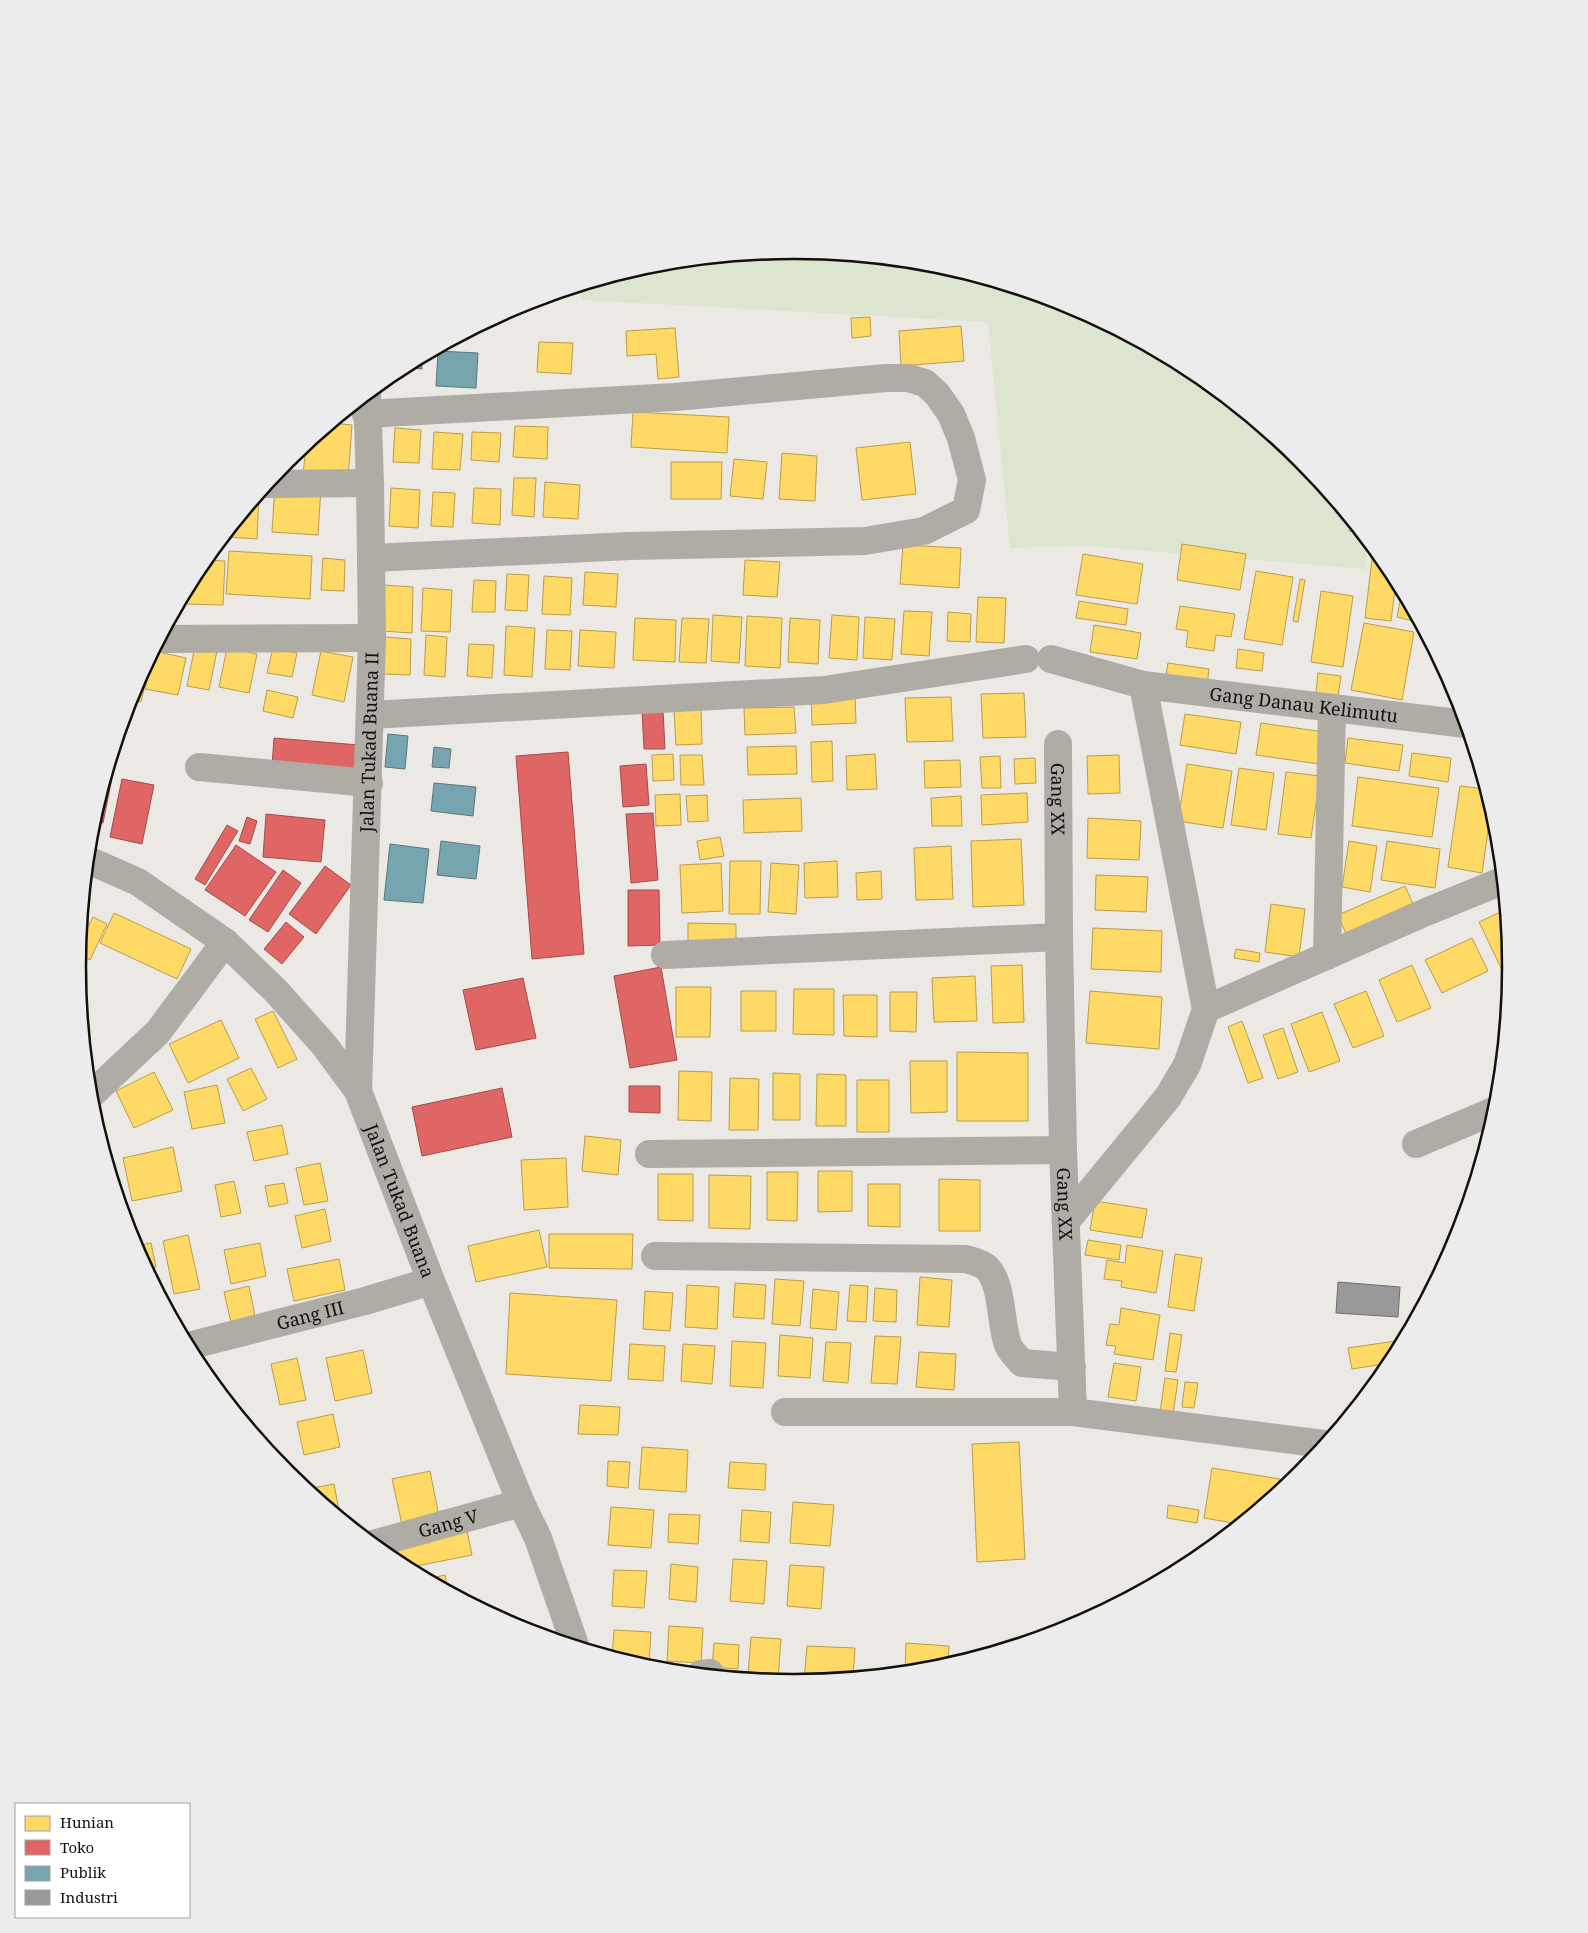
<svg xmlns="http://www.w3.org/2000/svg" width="1588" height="1933" viewBox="0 0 1588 1933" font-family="'Noto Serif',serif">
<rect width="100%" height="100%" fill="#ece8e4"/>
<path fill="#dbe5d0" d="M 794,250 L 934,264 L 1068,305 L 1086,314 L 1087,323 L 1111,327 L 1192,371 L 1301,460 L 1367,541 L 1366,569 L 1087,546 L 1010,548 L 988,322 L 582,300 L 580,286 L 654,264 Z"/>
<path fill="#ffd966" stroke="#b89d4c" d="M 870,317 L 871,336 L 852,338 L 851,318 Z
M 961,326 L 964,361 L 901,366 L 899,331 Z
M 675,328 L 679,377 L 658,379 L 656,354 L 627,356 L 626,331 Z
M 539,342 L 573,343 L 571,374 L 537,372 Z
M 633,412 L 729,417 L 727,453 L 631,447 Z
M 332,423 L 352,425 L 348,478 L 303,475 L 306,445 Z
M 515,426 L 548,427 L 547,459 L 513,457 Z
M 395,428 L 421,430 L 419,463 L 393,462 Z
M 434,432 L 463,434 L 460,470 L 432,469 Z
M 472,432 L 501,433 L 499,462 L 471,460 Z
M 910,442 L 916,494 L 862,500 L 856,448 Z
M 295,453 L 293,466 L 284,464 Z
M 782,453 L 817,456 L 815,501 L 779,499 Z
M 734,459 L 767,462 L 763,499 L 730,496 Z
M 671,462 L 722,462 L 721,499 L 671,499 Z
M 514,478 L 536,478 L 534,517 L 512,515 Z
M 545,482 L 580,485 L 578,519 L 543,517 Z
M 275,485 L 321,487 L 318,535 L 272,532 Z
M 391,488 L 420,490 L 418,528 L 389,526 Z
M 474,488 L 501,489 L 500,525 L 472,523 Z
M 433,492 L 455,493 L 453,527 L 431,526 Z
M 259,495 L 257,539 L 227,537 L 228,533 Z
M 1351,521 L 1360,533 L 1349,531 Z
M 1182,544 L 1246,554 L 1240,590 L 1177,580 Z
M 903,545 L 961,548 L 959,588 L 900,584 Z
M 229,551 L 312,556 L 310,599 L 226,594 Z
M 1083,554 L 1143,564 L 1137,604 L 1076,595 Z
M 323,558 L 345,560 L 344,591 L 321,590 Z
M 1372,559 L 1383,560 L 1396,581 L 1391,621 L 1365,618 Z
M 205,560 L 225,561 L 223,605 L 187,604 L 188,588 L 198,568 Z
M 745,560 L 780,562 L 777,597 L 743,595 Z
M 1256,571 L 1293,577 L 1282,645 L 1244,639 Z
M 585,572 L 618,574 L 616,607 L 583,605 Z
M 507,574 L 529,575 L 527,611 L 505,610 Z
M 544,576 L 572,578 L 570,615 L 542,614 Z
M 1300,579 L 1305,580 L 1298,622 L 1293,621 Z
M 474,580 L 496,581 L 495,612 L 472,612 Z
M 384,585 L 413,587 L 412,633 L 382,631 Z
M 423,588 L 452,590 L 450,632 L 421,631 Z
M 1321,591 L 1353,596 L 1343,667 L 1311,662 Z
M 1402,591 L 1418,622 L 1397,617 Z
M 978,597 L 1006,598 L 1004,643 L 976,642 Z
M 1079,601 L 1128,609 L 1126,625 L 1076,618 Z
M 1180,606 L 1235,614 L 1231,637 L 1216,635 L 1214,651 L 1186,647 L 1188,631 L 1176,629 Z
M 904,611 L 932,612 L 929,656 L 901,654 Z
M 948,612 L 971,614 L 970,642 L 947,641 Z
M 713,615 L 742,617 L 739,663 L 711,661 Z
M 832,615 L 859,617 L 857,660 L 829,658 Z
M 747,616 L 782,618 L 780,668 L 745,666 Z
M 865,617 L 895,619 L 892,660 L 863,658 Z
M 635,618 L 676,620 L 675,662 L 633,660 Z
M 682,618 L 709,619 L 706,663 L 679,662 Z
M 790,618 L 820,620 L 818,664 L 788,662 Z
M 1364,623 L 1414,632 L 1402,700 L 1351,690 Z
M 1094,625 L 1141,633 L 1137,659 L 1090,652 Z
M 506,626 L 535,628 L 532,677 L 504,675 Z
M 547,630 L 572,631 L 570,670 L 545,669 Z
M 580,630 L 616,632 L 614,668 L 578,666 Z
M 426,635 L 447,637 L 445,677 L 424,675 Z
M 385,637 L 411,639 L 410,675 L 383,674 Z
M 469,644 L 494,645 L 492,678 L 467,676 Z
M 195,646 L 217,651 L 209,690 L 187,686 Z
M 227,648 L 257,654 L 249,693 L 219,687 Z
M 273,648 L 297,653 L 292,677 L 267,673 Z
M 1238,649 L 1264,653 L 1262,671 L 1236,668 Z
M 154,651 L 186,658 L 178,695 L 145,689 Z
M 321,651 L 353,657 L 344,702 L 312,695 Z
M 1168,663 L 1209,669 L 1207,686 L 1165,680 Z
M 1318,673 L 1341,676 L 1338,696 L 1316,693 Z
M 137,683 L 145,685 L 141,702 L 130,700 Z
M 267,690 L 298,697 L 293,718 L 263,711 Z
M 855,693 L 856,723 L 812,725 L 811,695 Z
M 1024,693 L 1026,737 L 983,738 L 981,694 Z
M 951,697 L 953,741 L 907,742 L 905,698 Z
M 794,707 L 796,733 L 745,735 L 744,708 Z
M 701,710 L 702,744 L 676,745 L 674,711 Z
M 1185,714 L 1241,722 L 1236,754 L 1180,745 Z
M 1261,723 L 1324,732 L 1319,764 L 1256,755 Z
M 1348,738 L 1403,745 L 1399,771 L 1345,763 Z
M 832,741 L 833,781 L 812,782 L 811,742 Z
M 796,746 L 797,774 L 748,775 L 747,747 Z
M 1412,753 L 1451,758 L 1448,782 L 1409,776 Z
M 673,754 L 674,780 L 653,781 L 652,755 Z
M 875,754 L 877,789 L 847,790 L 846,756 Z
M 680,755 L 702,755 L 704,785 L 681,785 Z
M 1119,755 L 1120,793 L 1088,794 L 1087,756 Z
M 1000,756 L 1001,788 L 982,788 L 980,757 Z
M 1035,758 L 1036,783 L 1015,784 L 1014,759 Z
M 960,760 L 961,787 L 925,788 L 924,761 Z
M 1187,764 L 1232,771 L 1223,828 L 1178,821 Z
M 1239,768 L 1274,773 L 1266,830 L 1231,825 Z
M 1286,772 L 1320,776 L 1311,838 L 1278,834 Z
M 1358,777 L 1439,788 L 1432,837 L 1352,826 Z
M 1460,786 L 1485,789 L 1491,809 L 1482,873 L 1448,867 Z
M 1027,793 L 1028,822 L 982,825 L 981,795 Z
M 680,794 L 681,825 L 656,826 L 655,795 Z
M 707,795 L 708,821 L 688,822 L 686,796 Z
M 961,796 L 962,826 L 932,826 L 931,798 Z
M 801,798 L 802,831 L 744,833 L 743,800 Z
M 1088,818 L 1141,821 L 1139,860 L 1087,858 Z
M 720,837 L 724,856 L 700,860 L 697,841 Z
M 1498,838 L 1500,858 L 1495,857 Z
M 1021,839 L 1024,905 L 973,907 L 971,841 Z
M 1349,841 L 1377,846 L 1370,892 L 1342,887 Z
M 1387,841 L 1440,849 L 1435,888 L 1381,880 Z
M 951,846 L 953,899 L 916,900 L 914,848 Z
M 730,861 L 761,861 L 760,914 L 729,914 Z
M 837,861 L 838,897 L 805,898 L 804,863 Z
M 721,863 L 723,911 L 682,913 L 680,865 Z
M 771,863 L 799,865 L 796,914 L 768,912 Z
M 881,871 L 882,899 L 857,900 L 856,873 Z
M 1096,875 L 1148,877 L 1146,912 L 1095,910 Z
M 1405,886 L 1414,906 L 1347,936 L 1338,915 Z
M 1271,904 L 1305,909 L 1299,957 L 1265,952 Z
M 1505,910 L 1510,966 L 1502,970 L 1479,922 Z
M 114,913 L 191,949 L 177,979 L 100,943 Z
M 93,917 L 107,924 L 90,960 L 79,954 L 80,943 Z
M 688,923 L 736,924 L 736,946 L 688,945 Z
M 1093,928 L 1162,931 L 1161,972 L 1091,969 Z
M 1472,938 L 1488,971 L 1442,993 L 1425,960 Z
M 1236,949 L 1260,953 L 1259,962 L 1234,958 Z
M 1022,965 L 1024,1022 L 993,1023 L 991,966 Z
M 1412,965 L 1431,1008 L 1397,1022 L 1379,980 Z
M 975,976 L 977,1021 L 934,1022 L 932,978 Z
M 676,987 L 711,987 L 710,1037 L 676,1037 Z
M 794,989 L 834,989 L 834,1035 L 793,1034 Z
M 741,991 L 776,991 L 776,1031 L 741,1031 Z
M 1090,991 L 1162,997 L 1159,1049 L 1086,1043 Z
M 1366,991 L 1384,1036 L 1353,1048 L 1334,1004 Z
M 890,992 L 917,992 L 916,1032 L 890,1031 Z
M 843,995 L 877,995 L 877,1037 L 844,1036 Z
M 273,1011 L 297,1059 L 278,1068 L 255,1019 Z
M 1322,1012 L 1340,1061 L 1309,1072 L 1291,1024 Z
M 221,1020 L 239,1058 L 188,1083 L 169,1044 Z
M 1242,1021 L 1263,1078 L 1248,1083 L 1228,1027 Z
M 1283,1028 L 1298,1072 L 1278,1079 L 1263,1035 Z
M 957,1052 L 1028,1053 L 1028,1121 L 957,1121 Z
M 910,1061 L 947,1061 L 947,1112 L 911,1113 Z
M 251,1068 L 267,1099 L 243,1111 L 227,1079 Z
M 679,1071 L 712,1072 L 711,1121 L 678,1120 Z
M 154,1072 L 173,1110 L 134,1128 L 116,1091 Z
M 773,1073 L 800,1074 L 800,1120 L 773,1120 Z
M 817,1074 L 846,1075 L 846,1126 L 816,1126 Z
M 730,1078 L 759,1079 L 758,1130 L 729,1130 Z
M 857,1080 L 889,1080 L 889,1132 L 857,1132 Z
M 217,1085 L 225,1123 L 192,1129 L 184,1092 Z
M 282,1125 L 288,1154 L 254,1161 L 247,1132 Z
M 585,1136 L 621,1140 L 618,1175 L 582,1171 Z
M 173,1147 L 182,1191 L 132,1201 L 123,1158 Z
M 566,1158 L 568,1207 L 524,1210 L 521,1160 Z
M 320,1163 L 328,1201 L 304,1205 L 296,1168 Z
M 818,1171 L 852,1171 L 852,1211 L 818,1212 Z
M 767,1172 L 798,1172 L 797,1221 L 767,1220 Z
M 658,1174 L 693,1174 L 693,1221 L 658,1220 Z
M 709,1175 L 751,1176 L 750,1229 L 709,1228 Z
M 939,1179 L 980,1180 L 980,1231 L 939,1231 Z
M 234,1181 L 241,1213 L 221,1217 L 215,1185 Z
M 284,1183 L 288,1203 L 269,1207 L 265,1186 Z
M 868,1184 L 900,1184 L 900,1227 L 868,1226 Z
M 1095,1201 L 1147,1209 L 1142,1238 L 1090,1230 Z
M 325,1209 L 331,1241 L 302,1248 L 295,1216 Z
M 539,1230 L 547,1267 L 476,1282 L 468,1246 Z
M 549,1234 L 633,1234 L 632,1269 L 549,1268 Z
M 188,1235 L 200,1289 L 174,1294 L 163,1241 Z
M 1088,1240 L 1121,1245 L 1119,1260 L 1085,1255 Z
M 151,1243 L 156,1267 L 147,1269 L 135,1246 Z
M 260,1243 L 266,1276 L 231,1284 L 224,1250 Z
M 1127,1245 L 1163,1251 L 1156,1293 L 1121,1287 L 1122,1281 L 1104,1279 L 1107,1260 L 1125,1263 Z
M 1175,1254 L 1202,1258 L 1194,1311 L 1168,1307 Z
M 339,1259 L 345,1290 L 294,1301 L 287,1269 Z
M 920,1277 L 952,1280 L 949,1327 L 917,1325 Z
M 775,1279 L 804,1281 L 800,1326 L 772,1324 Z
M 735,1283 L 766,1285 L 764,1319 L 733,1317 Z
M 687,1285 L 719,1287 L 717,1329 L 685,1327 Z
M 850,1285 L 868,1286 L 866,1322 L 847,1321 Z
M 249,1286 L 257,1326 L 233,1331 L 224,1292 Z
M 875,1288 L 897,1290 L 896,1322 L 873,1321 Z
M 813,1289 L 839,1292 L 836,1330 L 810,1328 Z
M 645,1291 L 673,1293 L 670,1331 L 643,1329 Z
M 510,1293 L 617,1300 L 611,1381 L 506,1374 Z
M 1121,1308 L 1160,1315 L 1153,1360 L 1114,1354 L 1116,1346 L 1106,1345 L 1110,1324 L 1119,1325 Z
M 1170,1333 L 1182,1335 L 1176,1372 L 1165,1371 Z
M 780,1335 L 813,1338 L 810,1378 L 778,1376 Z
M 875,1336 L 901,1337 L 897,1384 L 871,1383 Z
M 1403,1340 L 1390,1363 L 1352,1369 L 1348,1348 Z
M 732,1341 L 766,1343 L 763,1388 L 730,1386 Z
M 826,1342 L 851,1343 L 848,1383 L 823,1381 Z
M 630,1344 L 665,1346 L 663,1381 L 628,1379 Z
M 683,1344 L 715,1346 L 712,1384 L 681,1381 Z
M 363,1350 L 372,1393 L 335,1401 L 326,1358 Z
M 919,1352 L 956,1354 L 954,1390 L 916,1387 Z
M 297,1358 L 306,1400 L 280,1405 L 271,1364 Z
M 1114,1363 L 1141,1367 L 1136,1401 L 1108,1397 Z
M 1165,1378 L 1178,1380 L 1172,1421 L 1159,1419 Z
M 1185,1382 L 1198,1383 L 1194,1408 L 1182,1407 Z
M 580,1405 L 620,1407 L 618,1435 L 578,1434 Z
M 333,1414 L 340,1447 L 304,1455 L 297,1422 Z
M 1019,1442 L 1025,1559 L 977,1562 L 972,1444 Z
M 642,1447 L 688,1450 L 686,1492 L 639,1489 Z
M 608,1461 L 630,1462 L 628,1488 L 607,1486 Z
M 730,1462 L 766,1464 L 765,1490 L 728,1488 Z
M 1212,1468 L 1280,1479 L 1278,1492 L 1239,1524 L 1204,1518 Z
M 430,1471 L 440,1521 L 403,1529 L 392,1479 Z
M 334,1484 L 340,1516 L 307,1489 Z
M 793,1502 L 834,1505 L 830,1546 L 790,1543 Z
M 1168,1505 L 1199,1510 L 1197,1523 L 1167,1518 Z
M 611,1507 L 654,1510 L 651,1548 L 608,1545 Z
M 742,1510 L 771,1512 L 769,1543 L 740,1541 Z
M 669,1514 L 700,1515 L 698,1544 L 668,1542 Z
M 466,1526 L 472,1555 L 407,1568 L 396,1562 L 374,1544 Z
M 1181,1558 L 1195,1560 L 1179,1569 Z
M 733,1559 L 767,1561 L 764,1604 L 730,1601 Z
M 671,1564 L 698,1567 L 696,1602 L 669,1599 Z
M 790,1565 L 824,1567 L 821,1609 L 787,1606 Z
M 614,1570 L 647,1571 L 644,1608 L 612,1606 Z
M 445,1575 L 448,1590 L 427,1579 Z
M 504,1612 L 506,1621 L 493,1614 Z
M 669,1626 L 703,1628 L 701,1663 L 667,1661 Z
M 614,1630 L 651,1632 L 649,1665 L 640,1665 L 612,1657 Z
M 751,1637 L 781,1639 L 778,1678 L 748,1676 Z
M 714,1643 L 739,1645 L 738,1669 L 712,1667 Z
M 906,1643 L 949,1646 L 948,1665 L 934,1669 L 905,1672 Z
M 807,1646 L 855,1648 L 853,1677 L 804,1682 Z"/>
<path fill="#e06666" stroke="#a24c4c" d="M 663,710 L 665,749 L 644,749 L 642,711 Z
M 274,738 L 359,745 L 357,773 L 272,766 Z
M 568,752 L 584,954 L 532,959 L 516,756 Z
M 646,764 L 649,805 L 623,807 L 620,766 Z
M 109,767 L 114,768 L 103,823 L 93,821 Z
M 122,779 L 154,785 L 142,844 L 110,837 Z
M 653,813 L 658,880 L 631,883 L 626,814 Z
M 266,814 L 325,820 L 321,862 L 263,857 Z
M 247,817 L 257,821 L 250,844 L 239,841 Z
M 227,825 L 238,831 L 205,885 L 195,879 Z
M 236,845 L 276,872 L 245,916 L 205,890 Z
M 325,866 L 351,885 L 316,934 L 289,914 Z
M 283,870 L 301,883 L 268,932 L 249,920 Z
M 628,890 L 659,890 L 660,945 L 628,946 Z
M 286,922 L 304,937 L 282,964 L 264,949 Z
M 661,967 L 677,1060 L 630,1068 L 614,976 Z
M 523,978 L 536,1038 L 476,1050 L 463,990 Z
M 629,1086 L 660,1086 L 660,1113 L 629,1112 Z
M 502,1088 L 512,1137 L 422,1156 L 412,1107 Z"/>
<path fill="#76a5af" stroke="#58797f" d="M 438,351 L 478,353 L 476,388 L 436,386 Z
M 422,357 L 422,369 L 402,367 Z
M 388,734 L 408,736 L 405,769 L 385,767 Z
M 434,747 L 451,749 L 449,768 L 432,767 Z
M 434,783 L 476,787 L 473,816 L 431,811 Z
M 441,841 L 480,846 L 476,879 L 437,875 Z
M 390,844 L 429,849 L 423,903 L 384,900 Z"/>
<path fill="#999" stroke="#71706f" d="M 1338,1282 L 1400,1287 L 1398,1317 L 1336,1313 Z"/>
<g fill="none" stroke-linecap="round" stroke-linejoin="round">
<g stroke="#aeaca5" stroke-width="28">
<path d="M 366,414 L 675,397 L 886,378 L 908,378 L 925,383 L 937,394 L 951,414 L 961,438 L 972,480 L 966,510 L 924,531 L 865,541 L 630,546 L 371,558"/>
<path d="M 267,484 L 370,483"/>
<path d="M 161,639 L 372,638"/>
<path d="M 1051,659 L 1143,685 L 1206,1009 L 1187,1065 L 1168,1097 L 1067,1220"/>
<path id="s1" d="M 1143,685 L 1466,724"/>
<path d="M 370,715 L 824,690 L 1026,659"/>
<path id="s2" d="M 1058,744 L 1059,937 L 1063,1150 L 1073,1412 L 1324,1444"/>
<path d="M 199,767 L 369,783"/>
<path id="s3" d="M 88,860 L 138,882 L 225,942 L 275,990 L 325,1046 L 358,1091 L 431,1281 L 521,1503 L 538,1538 L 575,1645"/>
<path d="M 665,955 L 1059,937"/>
<path d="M 1327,956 L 1332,708"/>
<path d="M 1206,1009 L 1426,912 L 1502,881"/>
<path id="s4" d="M 358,1091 L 372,638 L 370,483 L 367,395"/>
<path d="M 93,1093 L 158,1032 L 225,942"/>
<path d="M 1416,1144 L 1496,1110"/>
<path d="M 649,1154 L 1063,1150"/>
<path d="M 655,1256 L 966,1259 C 972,1261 982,1263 987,1268 C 1003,1284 1000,1323 1008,1345 C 1011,1352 1018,1358 1022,1363 L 1072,1367"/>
<path id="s5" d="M 188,1346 L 365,1301 L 431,1281"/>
<path d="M 785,1412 L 1073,1412"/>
<path id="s6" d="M 373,1544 L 521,1503"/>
<path d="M 701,1674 L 710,1673"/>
</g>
</g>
<g text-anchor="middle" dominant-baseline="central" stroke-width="5" stroke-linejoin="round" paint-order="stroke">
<g font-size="18" fill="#13110e" stroke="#fff">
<text stroke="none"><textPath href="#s1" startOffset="162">Gang Danau Kelimutu</textPath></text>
<text stroke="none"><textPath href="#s4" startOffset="349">Jalan Tukad Buana II</textPath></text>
<text stroke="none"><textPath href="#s2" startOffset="55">Gang XX</textPath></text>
<text stroke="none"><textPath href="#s3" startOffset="478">Jalan Tukad Buana</textPath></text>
<text stroke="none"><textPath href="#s2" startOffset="460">Gang XX</textPath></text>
<text stroke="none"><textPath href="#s5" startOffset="126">Gang III</textPath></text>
<text stroke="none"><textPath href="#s6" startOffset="78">Gang V</textPath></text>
</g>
</g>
<path d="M0 0H1588V1933H0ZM793 259H795A707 707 0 0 1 1502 966V967A707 707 0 0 1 795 1674H793A707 707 0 0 1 86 967V966A707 707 0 0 1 793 259Z" fill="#ececec" fill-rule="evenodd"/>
<path fill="none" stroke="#13110e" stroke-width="2.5" d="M793 259H795A707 707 0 0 1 1502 966V967A707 707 0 0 1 795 1674H793A707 707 0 0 1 86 967V966A707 707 0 0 1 793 259Z"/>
<rect x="15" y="1803" width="175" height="115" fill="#ffffff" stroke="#a1a09f"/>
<rect x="25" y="1816" width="25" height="15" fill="#ffd966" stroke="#a1a09f"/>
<text x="60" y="1828" font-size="15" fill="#13110e">Hunian</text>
<rect x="25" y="1840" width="25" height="15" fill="#e06666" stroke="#a1a09f"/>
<text x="60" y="1853" font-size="15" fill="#13110e">Toko</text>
<rect x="25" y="1866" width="25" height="15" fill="#76a5af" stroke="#a1a09f"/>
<text x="60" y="1878" font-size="15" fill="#13110e">Publik</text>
<rect x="25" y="1890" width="25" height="15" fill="#999999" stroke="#a1a09f"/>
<text x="60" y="1903" font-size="15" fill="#13110e">Industri</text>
</svg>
